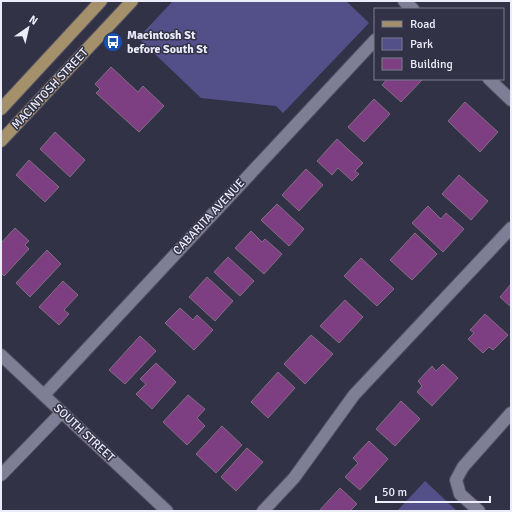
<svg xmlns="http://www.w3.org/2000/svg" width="512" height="512" viewBox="0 0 512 512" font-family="Signika,sans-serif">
<rect width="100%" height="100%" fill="#323246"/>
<path fill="#534f89" d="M 173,1 L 346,1 L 369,23 L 283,113 L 276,106 L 201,98 L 138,38 Z
M 425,481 L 457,511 L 397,511 Z"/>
<path fill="#7d3f81" stroke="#816f81" d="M 111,67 L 138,92 L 143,86 L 164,106 L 139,132 L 96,93 L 100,89 L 95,84 Z
M 387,79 L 423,79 L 401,102 L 382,85 Z
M 374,99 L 390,114 L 364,142 L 348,127 Z
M 465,102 L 498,132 L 480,152 L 448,121 Z
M 55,132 L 85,160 L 70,177 L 40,149 Z
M 337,139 L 363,163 L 355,171 L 359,174 L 352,181 L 338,168 L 332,175 L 317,161 Z
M 29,160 L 59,187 L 45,202 L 16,175 Z
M 306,169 L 323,185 L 299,211 L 282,195 Z
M 459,175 L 488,201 L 471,220 L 442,194 Z
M 277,204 L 304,229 L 289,246 L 261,220 Z
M 428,206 L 441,219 L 446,213 L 464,229 L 443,252 L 412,223 Z
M 15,228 L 29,241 L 25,245 L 29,249 L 4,276 L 1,273 L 1,243 Z
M 251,231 L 262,242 L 265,239 L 282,254 L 264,274 L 235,248 Z
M 415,233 L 437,254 L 412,280 L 390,260 Z
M 47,250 L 61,264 L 30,297 L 16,283 Z
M 228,257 L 254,281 L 240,296 L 214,272 Z
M 361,258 L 394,289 L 377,306 L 344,276 Z
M 207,277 L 233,301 L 215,321 L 189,297 Z
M 63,281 L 78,295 L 64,310 L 69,314 L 59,325 L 39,307 Z
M 511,284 L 511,307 L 500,297 Z
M 345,300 L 363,317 L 339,343 L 320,326 Z
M 180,308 L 193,320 L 197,315 L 213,330 L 194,350 L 165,323 Z
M 485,314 L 508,335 L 493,350 L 489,347 L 483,353 L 468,339 L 474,333 L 470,330 Z
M 311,335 L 333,354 L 305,384 L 284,364 Z
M 140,336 L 156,351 L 125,384 L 109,370 Z
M 156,363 L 176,382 L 152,409 L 136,394 L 146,384 L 140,379 Z
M 443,364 L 458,378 L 432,406 L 417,392 L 422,386 L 418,381 L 432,366 L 436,371 Z
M 278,372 L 295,388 L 268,418 L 251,402 Z
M 188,395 L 205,409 L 197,418 L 205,426 L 187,445 L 163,422 Z
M 401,401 L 420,419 L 395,446 L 376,429 Z
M 222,426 L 242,445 L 216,473 L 196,454 Z
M 369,441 L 388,459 L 360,490 L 345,477 L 358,463 L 353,458 Z
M 247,448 L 263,462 L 236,491 L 221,477 Z
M 340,488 L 357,504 L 350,511 L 319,511 Z"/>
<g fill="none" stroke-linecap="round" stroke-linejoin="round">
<defs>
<path id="minor" d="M 404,1 L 413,9
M 489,79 L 511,100
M 1,355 L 167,511
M 44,395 L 375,40
M 1,475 L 62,412
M 263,511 L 294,478 L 354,395 L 511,228
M 479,511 L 460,494 L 456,480 L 463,467 L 511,413"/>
<path id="major" d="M 1,109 L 101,1
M 1,141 L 132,1"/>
</defs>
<use href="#minor" stroke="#515062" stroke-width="14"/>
<use href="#major" stroke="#515062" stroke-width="14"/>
<use href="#minor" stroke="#7e7e95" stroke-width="12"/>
<use href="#major" stroke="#a4906a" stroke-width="12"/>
</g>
<defs>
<symbol id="bus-disc" viewBox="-11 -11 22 22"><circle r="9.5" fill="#1a4fb4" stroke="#323246"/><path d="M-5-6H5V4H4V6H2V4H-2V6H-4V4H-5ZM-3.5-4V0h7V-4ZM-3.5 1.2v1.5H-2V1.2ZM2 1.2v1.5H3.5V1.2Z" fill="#fff"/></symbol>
</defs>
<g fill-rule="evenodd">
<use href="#bus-disc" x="102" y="31" width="22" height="22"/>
</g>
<g text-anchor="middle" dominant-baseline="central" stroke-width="3" stroke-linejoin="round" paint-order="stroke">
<g font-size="12" font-weight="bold" fill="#ecedfa" stroke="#323246" text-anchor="start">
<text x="127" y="35">Macintosh St<tspan x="127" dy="14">before South St</tspan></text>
</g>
<g font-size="12" fill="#ecedfa" stroke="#323246">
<text transform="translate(50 89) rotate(-47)">MACINTOSH STREET</text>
<text transform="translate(209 217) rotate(-47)">CABARITA AVENUE</text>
<text transform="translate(84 433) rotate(43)">SOUTH STREET</text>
</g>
</g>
<rect width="512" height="512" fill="none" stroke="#ecedfa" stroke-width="4"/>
<rect x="374" y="8" width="130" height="72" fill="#323246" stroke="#7c7d8e"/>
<rect x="382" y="21" width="20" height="6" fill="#a4906a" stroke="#7c7d8e"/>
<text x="410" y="28" font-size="12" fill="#ecedfa">Road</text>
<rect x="382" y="38" width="20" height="12" fill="#534f89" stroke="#7c7d8e"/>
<text x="410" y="48" font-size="12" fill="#ecedfa">Park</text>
<rect x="382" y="58" width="20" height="12" fill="#7d3f81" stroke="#7c7d8e"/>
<text x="410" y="68" font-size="12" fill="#ecedfa">Building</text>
<g transform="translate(28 28) rotate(34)" stroke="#323246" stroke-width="3" paint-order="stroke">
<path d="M0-3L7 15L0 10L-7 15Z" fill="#ecedfa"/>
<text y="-6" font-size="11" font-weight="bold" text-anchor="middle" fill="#ecedfa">N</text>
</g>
<path d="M376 496v6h114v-6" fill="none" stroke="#ecedfa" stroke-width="2"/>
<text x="382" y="496" font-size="12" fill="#ecedfa" stroke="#323246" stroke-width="3" paint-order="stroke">50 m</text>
</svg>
